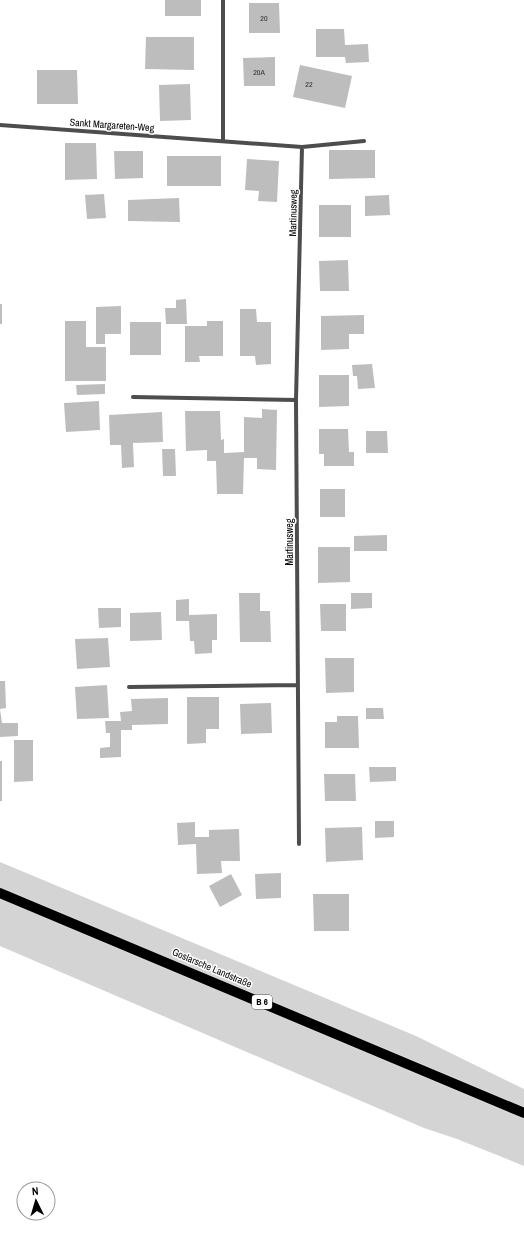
<svg xmlns="http://www.w3.org/2000/svg" width="524" height="1237" viewBox="0 0 524 1237" font-family="'Archivo Narrow',sans-serif">
<rect width="100%" height="100%" fill="#fff"/>
<path fill="#d4d4d4" d="M 0,862 L 416,1036 L 524,1089 L 524,1166 L 457,1139 L 424,1128 L 0,946 Z"/>
<path fill="#bdbdbd" d="M 165,0 L 201,0 L 201,16 L 165,16 Z
M 249,3 L 279,3 L 280,33 L 249,33 Z
M 316,29 L 344,29 L 345,45 L 368,44 L 369,62 L 346,63 L 345,57 L 316,57 Z
M 146,37 L 194,37 L 194,70 L 145,69 Z
M 275,57 L 275,86 L 244,86 L 243,58 Z
M 300,65 L 352,76 L 345,108 L 293,97 Z
M 37,70 L 77,70 L 78,104 L 37,104 Z
M 190,84 L 191,120 L 160,121 L 159,85 Z
M 65,143 L 96,143 L 97,179 L 65,180 Z
M 329,150 L 375,150 L 375,178 L 329,179 Z
M 114,151 L 143,151 L 143,178 L 115,179 Z
M 167,156 L 221,156 L 221,186 L 167,186 Z
M 247,159 L 279,161 L 277,202 L 258,201 L 259,191 L 245,190 Z
M 104,194 L 106,218 L 87,219 L 85,195 Z
M 389,195 L 390,215 L 365,216 L 365,196 Z
M 179,198 L 180,222 L 128,221 L 128,200 Z
M 319,205 L 351,205 L 351,237 L 319,237 Z
M 348,260 L 349,291 L 320,291 L 319,261 Z
M 186,299 L 187,324 L 166,324 L 165,308 L 176,308 L 176,300 Z
M 0,304 L 2,304 L 2,324 L 0,324 Z
M 121,306 L 121,334 L 105,334 L 105,344 L 96,344 L 96,307 Z
M 240,309 L 256,309 L 257,322 L 271,322 L 271,364 L 256,365 L 255,356 L 240,356 Z
M 364,315 L 364,334 L 349,334 L 349,349 L 321,350 L 321,316 Z
M 65,321 L 86,321 L 86,347 L 106,347 L 106,381 L 65,381 Z
M 207,321 L 223,321 L 223,356 L 199,356 L 200,362 L 185,362 L 185,326 L 207,326 Z
M 130,322 L 161,322 L 161,355 L 130,355 Z
M 372,364 L 375,388 L 358,389 L 357,376 L 353,376 L 352,365 Z
M 319,375 L 349,375 L 349,406 L 319,407 Z
M 105,384 L 105,394 L 77,395 L 76,385 Z
M 99,401 L 100,430 L 66,432 L 64,403 Z
M 262,409 L 277,410 L 276,470 L 257,469 L 257,458 L 244,458 L 243,494 L 217,494 L 216,461 L 207,461 L 207,450 L 186,451 L 185,411 L 220,411 L 221,440 L 224,439 L 224,453 L 244,452 L 244,417 L 262,418 Z
M 162,412 L 163,442 L 133,443 L 134,467 L 122,468 L 121,445 L 110,445 L 109,415 Z
M 319,429 L 348,429 L 349,452 L 354,452 L 354,466 L 324,466 L 324,454 L 319,454 Z
M 366,431 L 387,431 L 388,453 L 366,453 Z
M 162,449 L 175,449 L 176,476 L 163,476 Z
M 320,489 L 345,489 L 345,517 L 320,517 Z
M 387,535 L 387,551 L 354,551 L 354,536 Z
M 318,547 L 350,547 L 350,582 L 318,583 Z
M 239,593 L 260,593 L 260,611 L 270,611 L 271,642 L 240,642 Z
M 351,593 L 372,593 L 372,608 L 351,609 Z
M 189,599 L 189,615 L 217,614 L 217,640 L 212,640 L 212,653 L 195,654 L 194,641 L 190,641 L 189,621 L 176,621 L 176,600 Z
M 320,604 L 346,604 L 346,631 L 321,631 Z
M 98,608 L 121,608 L 121,627 L 99,628 Z
M 161,612 L 162,640 L 130,641 L 130,613 Z
M 108,638 L 110,667 L 77,669 L 75,639 Z
M 325,658 L 354,658 L 354,692 L 326,693 Z
M 0,681 L 5,681 L 6,708 L 0,709 Z
M 107,685 L 109,718 L 77,719 L 75,687 Z
M 187,697 L 219,697 L 219,729 L 206,729 L 206,743 L 187,744 Z
M 168,698 L 168,724 L 132,725 L 132,730 L 121,730 L 121,757 L 100,758 L 100,748 L 110,747 L 110,733 L 106,733 L 105,721 L 121,721 L 120,712 L 132,711 L 131,699 Z
M 271,703 L 272,733 L 241,734 L 240,704 Z
M 366,708 L 383,708 L 384,719 L 366,719 Z
M 0,709 L 2,723 L 18,723 L 18,736 L 0,737 Z
M 337,716 L 358,716 L 359,748 L 325,748 L 325,722 L 337,722 Z
M 14,740 L 33,740 L 33,781 L 14,782 Z
M 0,761 L 2,761 L 2,801 L 0,801 Z
M 369,767 L 396,767 L 396,781 L 370,782 Z
M 324,774 L 355,774 L 356,801 L 325,801 Z
M 375,821 L 394,821 L 394,837 L 375,838 Z
M 195,822 L 195,837 L 209,837 L 209,830 L 239,829 L 240,861 L 221,861 L 222,873 L 197,874 L 196,844 L 178,845 L 177,823 Z
M 362,827 L 363,860 L 326,862 L 325,828 Z
M 281,873 L 281,898 L 256,899 L 255,874 Z
M 231,874 L 242,895 L 220,907 L 209,886 Z
M 313,894 L 349,894 L 349,931 L 314,931 Z"/>
<g fill="none" stroke-linecap="round" stroke-linejoin="round">
<defs>
<path id="primary" d="M 0,893 L 524,1113"/>
</defs>
<use href="#primary" stroke="#dbdbdb" stroke-width="12"/>
<path stroke="#4d4d4d" stroke-width="4" d="M 223,0 L 223,140
M 0,125 L 302,147 L 364,141
M 133,397 L 296,400
M 129,687 L 297,685
M 299,844 L 296,400 L 302,147"/>
<use href="#primary" stroke="#000" stroke-width="10"/>
</g>
<g text-anchor="middle" dominant-baseline="central" stroke-width="3" stroke-linejoin="round" paint-order="stroke">
<g font-size="8" fill="#2f2f2f">
<text x="264" y="18">20</text>
<text x="259" y="72">20A</text>
<text x="309" y="84">22</text>
</g>
<rect fill="#fff" stroke="#4c4c4c" stroke-width="1" x="252" y="995" width="20" height="14" rx="3"/>
<g font-size="9" font-weight="bold" fill="#000">
<text x="262" y="1002">B 6</text>
</g>
<g font-size="10" fill="#000" stroke="#fff">
<text transform="translate(112 125) rotate(4)">Sankt Margareten-Weg</text>
<text transform="translate(293 213) rotate(-89)">Martinusweg</text>
<text transform="translate(289 542) rotate(-90)">Martinusweg</text>
<text transform="translate(212 968) rotate(23)">Goslarsche Landstraße</text>
</g>
</g>
<g transform="translate(36 1201) rotate(355)"><circle r="19" fill="#ffffff" stroke="#999999"/>
<path d="M0-3L7 15L0 10L-7 15Z" fill="#000000"/>
<text y="-6" font-size="11" font-weight="bold" text-anchor="middle" fill="#000000">N</text>
</g>
</svg>
